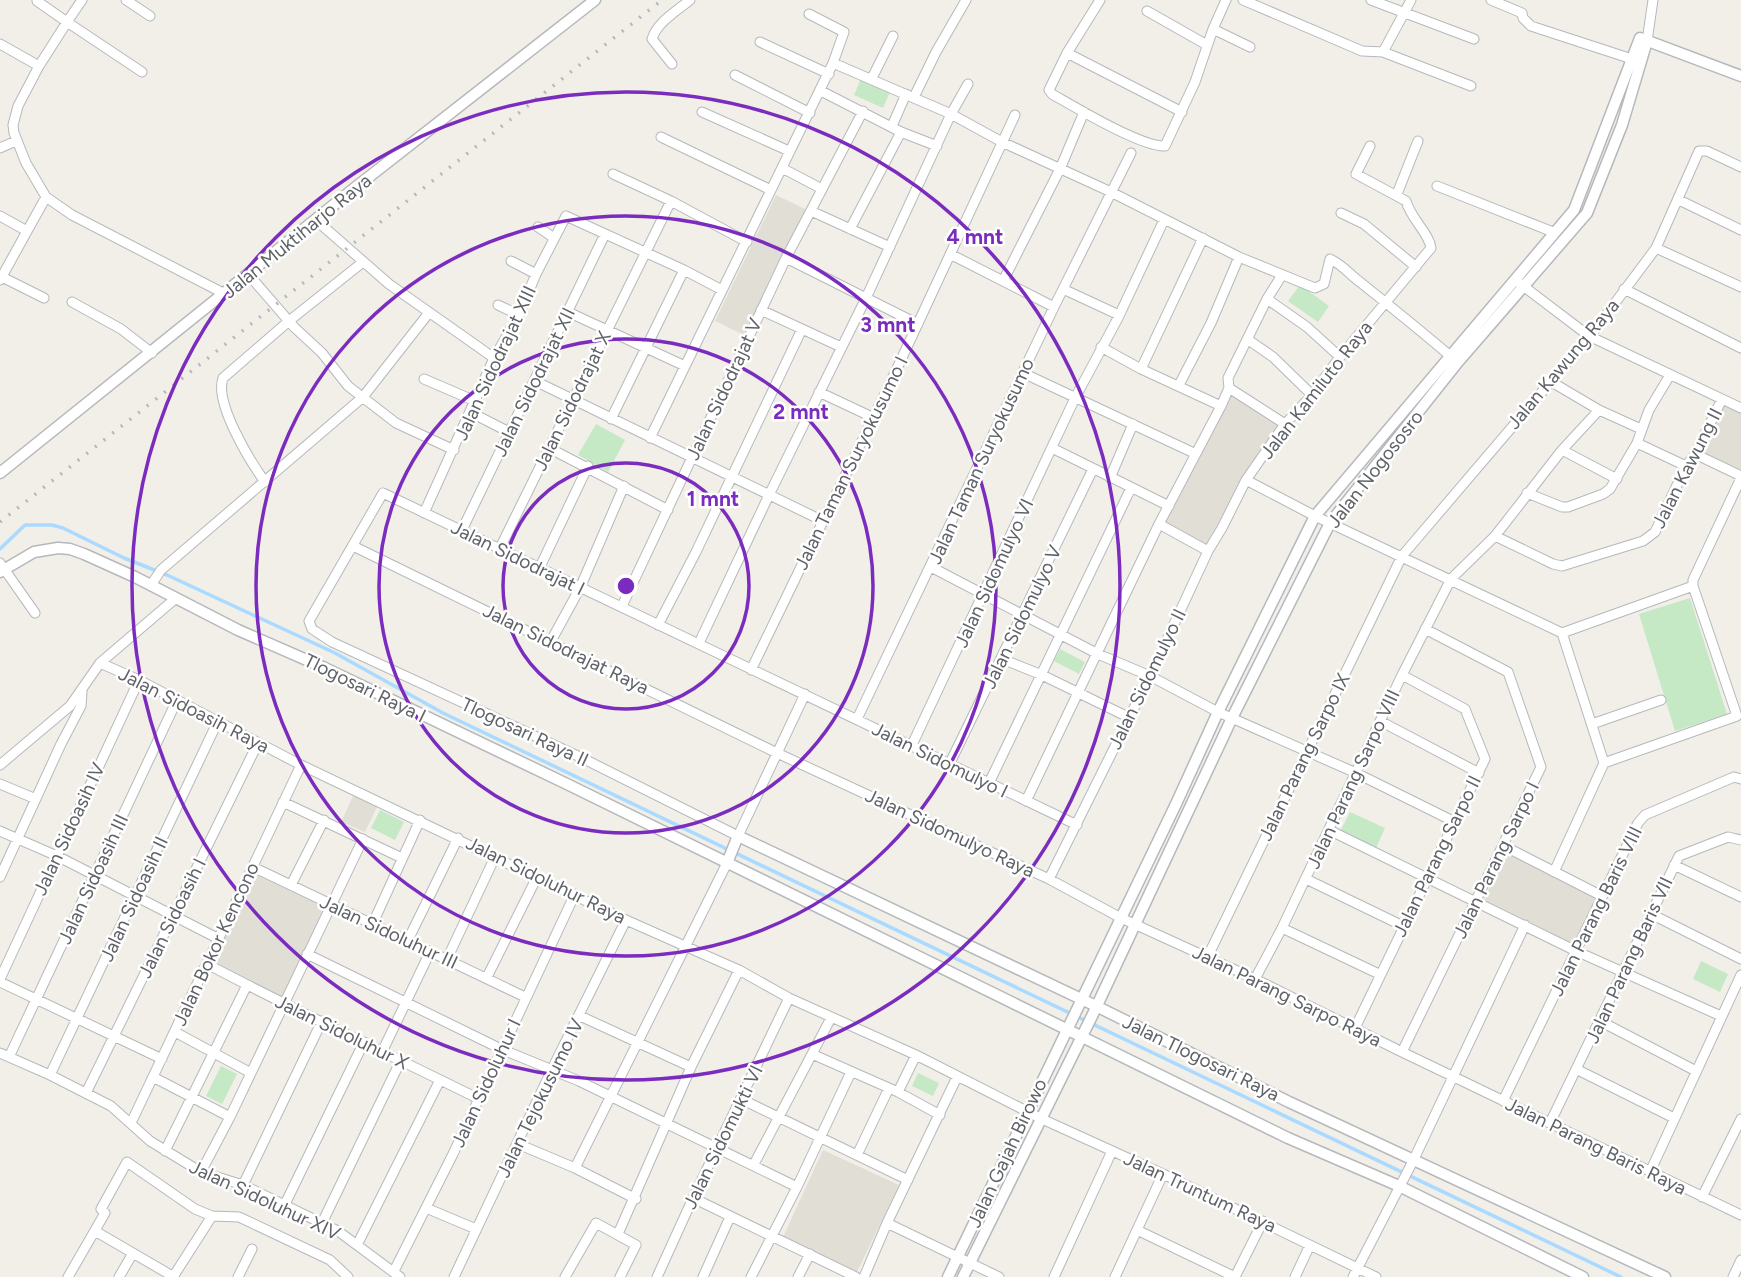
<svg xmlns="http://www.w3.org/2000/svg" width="1741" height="1277" viewBox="0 0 1741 1277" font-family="Figtree,sans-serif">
<rect width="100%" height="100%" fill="#f1efe8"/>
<path fill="#e1ded6" d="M 776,195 L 807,210 L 746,336 L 715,321 Z
M 1235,390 L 1280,426 L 1243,480 L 1205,546 L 1165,523 L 1229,393 Z
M 1725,402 L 1741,410 L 1741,474 L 1699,452 Z
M 354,794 L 378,805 L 365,832 L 341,822 Z
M 1506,853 L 1598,896 L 1574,946 L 1482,903 Z
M 252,871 L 326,906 L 283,997 L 210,963 Z
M 823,1150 L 899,1185 L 857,1272 L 783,1237 Z"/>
<path fill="#c5e8c5" d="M 861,79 L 890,92 L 883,108 L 854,95 Z
M 1300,285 L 1329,306 L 1318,322 L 1288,301 Z
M 596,424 L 625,440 L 608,472 L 578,455 Z
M 1690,598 L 1727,714 L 1675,731 L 1639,614 Z
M 1060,649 L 1085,662 L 1079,674 L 1054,661 Z
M 380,810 L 404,822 L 395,840 L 371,828 Z
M 1350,812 L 1385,828 L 1376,848 L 1340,832 Z
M 1701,961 L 1728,974 L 1720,992 L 1693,979 Z
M 221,1066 L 237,1074 L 222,1104 L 206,1096 Z
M 918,1073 L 939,1083 L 933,1096 L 912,1086 Z"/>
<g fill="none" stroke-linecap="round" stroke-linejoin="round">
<path stroke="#aadaff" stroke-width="3.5" d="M 0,549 L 25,525 L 52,525 L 63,528 L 124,558 L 167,575 L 335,653 L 443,713 L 1621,1277"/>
<defs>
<path id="minor" d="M 82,0 L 67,22 L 142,72
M 126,0 L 150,16
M 1100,0 L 1067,53 L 1049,90 L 1052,94 C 1075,107 1141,147 1165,146 L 1195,82 L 1213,29 L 1226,0
M 1243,0 L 1362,51 L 1383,52 L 1471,86
M 1371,0 L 1474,39
M 1491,0 L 1522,13 L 1523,18 L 1531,26 L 1638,61
M 37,1 L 67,22 L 39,66 L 18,106 L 13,125 L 14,133 L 26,163 L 46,197 L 72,215 L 225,294
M 1147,11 L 1207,45
M 1213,29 L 1250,47
M 1647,41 L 1653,0
M 760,42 L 829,74
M 0,44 L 39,66
M 1383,52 L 1411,0
M 1067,53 L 1182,112
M 833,63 L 951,114 L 1002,142 L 1111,192 L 1239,257 L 1315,288 L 1324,284 L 1330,259 C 1343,265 1349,274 1360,282 C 1390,306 1420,330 1449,355
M 672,64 L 652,39 C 657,22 678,10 690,0
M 735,75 L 810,113
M 872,78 L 893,36
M 821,91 L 901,132 L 937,146
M 914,97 L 936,52 L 966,0
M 702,112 L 789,151
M 892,126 L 906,94
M 661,137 L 771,190
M 0,148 L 16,141
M 782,168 L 822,189
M 613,174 L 671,201 L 747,242
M 1437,186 L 1553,232
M 1397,194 L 1418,141
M 1679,200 L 1741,230
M 811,211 L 890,247
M 1341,213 L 1364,224 L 1416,267
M 0,216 L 27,231
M 317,221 L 389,284 L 494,358
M 538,227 L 554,238
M 850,229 L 901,132
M 1656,248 L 1741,287
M 950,254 L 1054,307
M 786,258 L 918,324
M 511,261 L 536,274
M 249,275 L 294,327 L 322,353 L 348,386 L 396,423 L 454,450
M 2,277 L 44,298
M 0,280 L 46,197
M 1003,281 L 1060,169 L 1084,112
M 1518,282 L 1589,336 L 1741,408
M 1063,289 L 1119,315
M 1624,289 L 1741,348
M 1267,299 L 1307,327 L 1340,357
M 72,302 L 121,329 L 152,353
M 498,305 L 519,315
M 761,310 L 841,347
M 568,312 L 685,366
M 1247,339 L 1273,357 L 1312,395
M 1101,347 L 1141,369 L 1221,406
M 1141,369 L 1203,238
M 1023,373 L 1194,453
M 424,379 L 475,401
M 535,381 L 823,521
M 1550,381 L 1599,410 L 1641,429
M 1179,385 L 1211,323 L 1239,257
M 1229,388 L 1285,424
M 819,392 L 872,417
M 470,412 L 509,432
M 611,419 L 684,270
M 650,438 L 833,63 L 844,32 L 809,14
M 1637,443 L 1686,466
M 549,448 L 668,510
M 1052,448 L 1169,506
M 1562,450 L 1617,479
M 1695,454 L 1741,476
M 1110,478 L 1133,424
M 1246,480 L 1315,516 L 1562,633
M 265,482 C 250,461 214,403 223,378 L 289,321 L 363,262
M 1527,493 L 1562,507 L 1568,507 L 1603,494 L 1610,489 L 1637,443 L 1649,410 L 1670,375
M 424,513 L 494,358 L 519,315 L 536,274 L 566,216 L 684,270 L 722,290
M 1159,524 L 1208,551
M 462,530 L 605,234
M 1495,536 L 1553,564 L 1562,566 L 1643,541 L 1655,532 L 1686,466 L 1695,454 L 1722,399
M 353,546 L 777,753 L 1049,879 L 1121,918 L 1255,979 L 1402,1052 L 1741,1215
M 499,550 L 671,201
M 0,563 L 35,613
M 931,567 L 1098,654 L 1150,676 L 1218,712 L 1356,773 L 1455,822
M 539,569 L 588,466
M 151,585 L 161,570 L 363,397 L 428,314
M 1693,586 L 1737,716 L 1604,763 L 1562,633 Z
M 1693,586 L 1693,580 L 1741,478
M 622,606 L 786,258 L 863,111
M 658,625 L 696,552 L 802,329
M 551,641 L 580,588 L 624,486
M 699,643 L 769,495 L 866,298 L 951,114 L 968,84
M 1002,659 L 1042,675 L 1128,717
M 100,663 L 139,680 L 301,765 L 626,920 L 739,970 L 789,998 L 916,1055 L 1042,1119 L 1163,1174 L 1376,1277
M 751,670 L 893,377 L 1015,115
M 805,694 L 738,836 L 580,757 L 332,642 L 312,629 L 309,621 L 383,493 L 1077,825
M 857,719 L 1054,307 L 1131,153
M 1380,721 L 1479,773
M 1592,724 L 1661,700
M 911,747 L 1075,398 L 1118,318 L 1164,220
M 0,765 L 70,706 L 100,663 L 176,598
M 949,765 L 1093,469
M 989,783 L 1131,488
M 0,784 L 36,799
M 1026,801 L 1159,524 L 1221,406 L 1229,388 L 1228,378 L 1267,299 L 1282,275
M 283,802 L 402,858
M 1329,830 L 1576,951 L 1721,1016
M 0,831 L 57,856 L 219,939
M 1504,846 L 1602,896
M 1674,865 L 1741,897
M 253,867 L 525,997
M 1554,872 L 1604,763
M 0,877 L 61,744 L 81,706 L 82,692
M 1049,879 L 1150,676 L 1208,551 L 1222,528 L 1246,480 L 1285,424 L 1312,395 L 1340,357 L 1431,248 C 1429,233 1411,219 1406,201 L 1356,174 L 1370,146
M 1306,879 L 1403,926
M 291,885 L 324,820
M 1651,914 L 1741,959
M 373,923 L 420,820
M 1282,928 L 1379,974
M 408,940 L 458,838
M 307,954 L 501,1049 L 579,1081 L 797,1187
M 1207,958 L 1402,556 L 1594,331 L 1656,248 L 1699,151 L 1707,151 L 1741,167
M 447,959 L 495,857
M 207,964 C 296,1011 388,1054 479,1099
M 487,977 L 537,877
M 0,979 L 139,680
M 1255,979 L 1282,928 L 1402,675 L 1451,579 L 1495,536 L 1562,450 L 1599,410
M 0,982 L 162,1059
M 580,1016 L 691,1067
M 1600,1021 L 1696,1071
M 1355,1028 L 1485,759 L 1465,709 L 1402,675
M 175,1032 L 251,1073
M 383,1050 L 430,952
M 1402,1052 L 1541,767 L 1508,672 L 1425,629
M 0,1053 L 50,1075 L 111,1106 L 150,1141 L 201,1172 L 243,1185 L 338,1231 L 400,1277
M 812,1054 L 898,1092 L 940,1115
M 9,1057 L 177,700
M 1576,1069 L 1674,1118
M 50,1075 L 217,723
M 153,1077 L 230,1117
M 898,1092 L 916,1055
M 86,1093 L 258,743
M 741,1099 L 908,1180
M 1503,1101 L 1638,823 L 1645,815 L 1734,777 L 1741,779
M 131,1123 L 301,765
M 1550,1123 L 1679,856 L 1728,837 L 1741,840
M 518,1144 L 575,1168 L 636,1199
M 165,1151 L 247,985
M 857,1155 L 889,1088
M 754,1164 L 831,1018
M 575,1168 L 727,863
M 201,1172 L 230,1117 L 363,839
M 1650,1172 L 1741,975
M 243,1185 L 322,1021
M 1702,1197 L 1741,1119
M 693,1198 L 856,1277
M 285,1204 L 364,1042
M 426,1208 L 476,1229
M 322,1223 L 401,1060
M 887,1223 L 999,1277
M 1137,1230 L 1235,1277
M 95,1231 L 174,1277
M 618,1234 L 691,1067 L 739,970
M 357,1245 L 440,1080
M 394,1271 L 453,1154 L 575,894
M 68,1277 L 105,1213 L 101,1209 L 127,1162 L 195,1209 L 212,1216 L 239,1217 L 330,1260 L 348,1277
M 119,1277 L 133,1253
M 173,1277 L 212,1216
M 238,1277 L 252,1249
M 454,1277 L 555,1063 L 626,920
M 565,1277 L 596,1223 L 636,1245 L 620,1277
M 657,1277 L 693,1198 L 789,998
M 703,1277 L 730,1217
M 751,1277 L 797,1187 L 851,1072
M 798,1277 L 810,1254
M 864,1277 L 887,1223 L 957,1077
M 1054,1277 L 1112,1151
M 1115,1277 L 1163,1174
M 1235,1277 L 1263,1221
M 1295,1277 L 1310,1245
M 1353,1277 L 1414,1159 L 1525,925
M 1733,1277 L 1741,1260"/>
<path id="tertiary" d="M 0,473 L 356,187 L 595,0
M 0,572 L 34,552 L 58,548 L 70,549 L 84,554 L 135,577 L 238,630 L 325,668 L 569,785 L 1288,1138 L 1399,1186 L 1583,1277
M 727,863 L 738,836 L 1096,1006 L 1289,1102 L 1665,1277
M 948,1277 L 1176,804 L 1218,712 L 1315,516 L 1574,210 L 1640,38 L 1741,76
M 963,1277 L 1093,1014 L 1232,718 L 1330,523 L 1458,362 L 1587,213 L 1622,125 L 1647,41"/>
</defs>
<use href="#minor" stroke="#b5b8bc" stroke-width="11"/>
<use href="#tertiary" stroke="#b5b8bc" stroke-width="13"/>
<use href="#minor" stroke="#fff" stroke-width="9"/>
<use href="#tertiary" stroke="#fff" stroke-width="10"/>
<path stroke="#b6b7b8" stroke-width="3.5" stroke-dasharray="2 9" stroke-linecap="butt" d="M 0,522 L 662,0"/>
</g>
<g fill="none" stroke="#7b2cbf" stroke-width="3.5">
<circle cx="626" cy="586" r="123"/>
<circle cx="626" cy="586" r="247"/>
<circle cx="626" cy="586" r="370"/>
<circle cx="626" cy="586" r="494"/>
</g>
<g text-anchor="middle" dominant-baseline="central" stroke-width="5" stroke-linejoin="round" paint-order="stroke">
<g font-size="19" fill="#5f6368" stroke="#fff">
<text transform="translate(297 236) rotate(-39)">Jalan Muktiharjo Raya</text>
<text transform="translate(495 363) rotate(-65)">Jalan Sidodrajat XIII</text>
<text transform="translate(1563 364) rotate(-50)">Jalan Kawung Raya</text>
<text transform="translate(534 382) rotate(-64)">Jalan Sidodrajat XII</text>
<text transform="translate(724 389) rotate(-65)">Jalan Sidodrajat V</text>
<text transform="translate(1316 390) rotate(-52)">Jalan Kamiluto Raya</text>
<text transform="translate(572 401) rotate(-64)">Jalan Sidodrajat X</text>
<text transform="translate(981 461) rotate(-65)">Jalan Taman Suryokusumo</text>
<text transform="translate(851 463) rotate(-64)">Jalan Taman Suryokusumo I</text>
<text transform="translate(1687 468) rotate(-63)">Jalan Kawung II</text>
<text transform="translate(1375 469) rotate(-52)">Jalan Nogososro</text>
<text transform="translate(518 558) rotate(26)">Jalan Sidodrajat I</text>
<text transform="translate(994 573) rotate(-65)">Jalan Sidomulyo VI</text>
<text transform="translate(1022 617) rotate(-64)">Jalan Sidomulyo V</text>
<text transform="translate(566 649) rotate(26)">Jalan Sidodrajat Raya</text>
<text transform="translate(1147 679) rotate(-64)">Jalan Sidomulyo II</text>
<text transform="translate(365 688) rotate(26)">Tlogosari Raya I</text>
<text transform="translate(194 710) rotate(27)">Jalan Sidoasih Raya</text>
<text transform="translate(525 732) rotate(25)">Tlogosari Raya II</text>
<text transform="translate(1304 757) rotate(-64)">Jalan Parang Sarpo IX</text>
<text transform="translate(940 760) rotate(26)">Jalan Sidomulyo I</text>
<text transform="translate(1353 779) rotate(-65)">Jalan Parang Sarpo VIII</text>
<text transform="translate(69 829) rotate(-65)">Jalan Sidoasih IV</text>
<text transform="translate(950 833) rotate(25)">Jalan Sidomulyo Raya</text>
<text transform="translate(1437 856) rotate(-64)">Jalan Parang Sarpo II</text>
<text transform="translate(1496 860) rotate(-64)">Jalan Parang Sarpo I</text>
<text transform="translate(93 879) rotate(-65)">Jalan Sidoasih III</text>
<text transform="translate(546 880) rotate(26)">Jalan Sidoluhur Raya</text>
<text transform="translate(134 899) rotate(-65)">Jalan Sidoasih II</text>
<text transform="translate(1596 911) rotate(-64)">Jalan Parang Baris VIII</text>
<text transform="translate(172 918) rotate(-64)">Jalan Sidoasih I</text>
<text transform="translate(389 932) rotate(25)">Jalan Sidoluhur III</text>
<text transform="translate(216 944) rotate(-65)">Jalan Bokor Kencono</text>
<text transform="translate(1629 960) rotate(-65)">Jalan Parang Baris VII</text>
<text transform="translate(1287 996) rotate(26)">Jalan Parang Sarpo Raya</text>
<text transform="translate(342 1032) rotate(26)">Jalan Sidoluhur X</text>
<text transform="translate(1201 1058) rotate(26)">Jalan Tlogosari Raya</text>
<text transform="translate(486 1083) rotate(-65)">Jalan Sidoluhur I</text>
<text transform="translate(540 1098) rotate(-64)">Jalan Tejokusumo IV</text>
<text transform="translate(723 1137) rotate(-64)">Jalan Sidomukti VI</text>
<text transform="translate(1596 1146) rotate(26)">Jalan Parang Baris Raya</text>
<text transform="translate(1007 1153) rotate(-65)">Jalan Gajah Birowo</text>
<text transform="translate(1200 1192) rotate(25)">Jalan Truntum Raya</text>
<text transform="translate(265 1200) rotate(25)">Jalan Sidoluhur XIV</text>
</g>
</g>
<circle cx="626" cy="586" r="10" fill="#7b2cbf" stroke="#fff" stroke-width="3.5"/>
<g font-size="21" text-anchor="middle" font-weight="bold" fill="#7b2cbf" stroke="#fff" stroke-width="5" stroke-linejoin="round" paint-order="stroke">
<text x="975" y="244">4 mnt</text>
<text x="888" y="332">3 mnt</text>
<text x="801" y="419">2 mnt</text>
<text x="713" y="506">1 mnt</text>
</g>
</svg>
